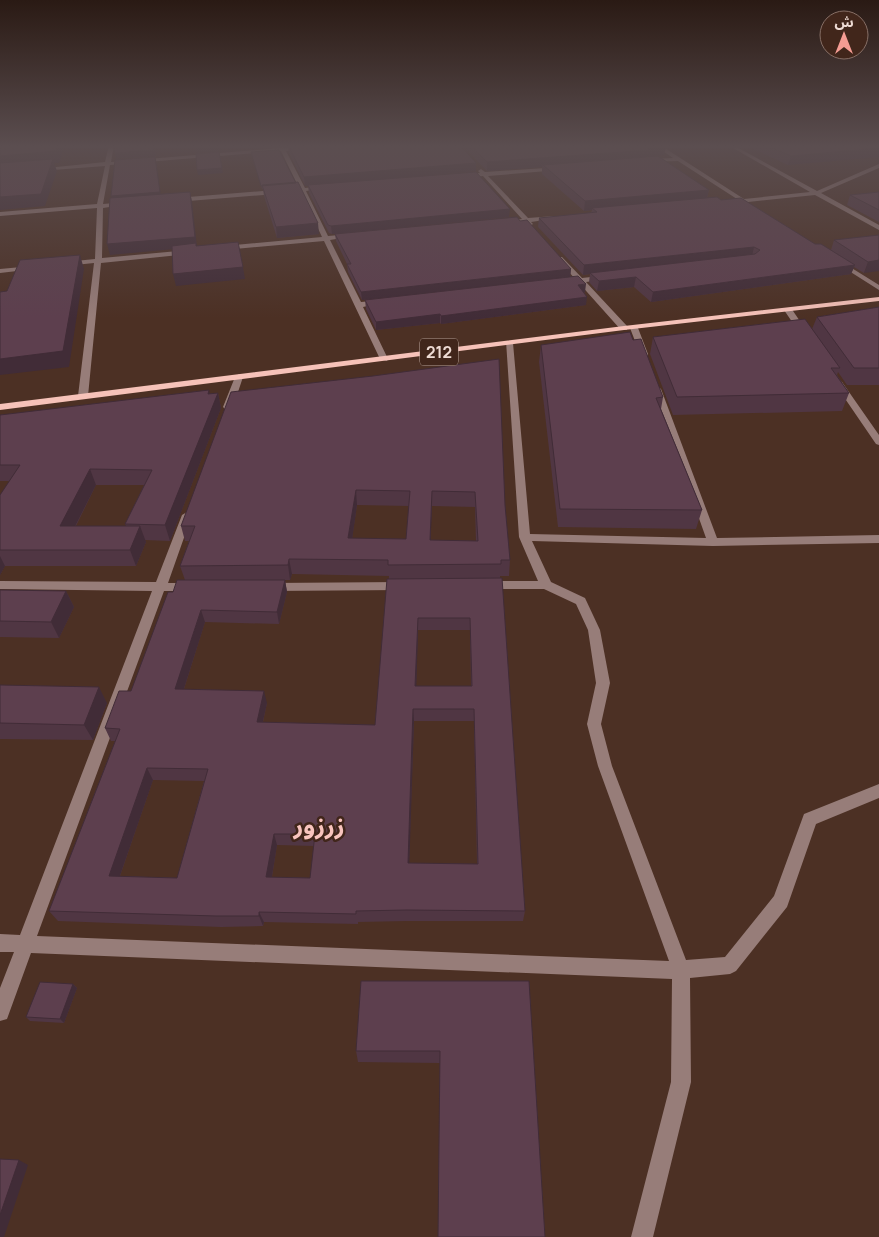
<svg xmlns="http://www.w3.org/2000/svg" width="879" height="1237" viewBox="0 0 879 1237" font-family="Manrope,'Noto Sans Arabic',sans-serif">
<rect width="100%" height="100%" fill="#4c3024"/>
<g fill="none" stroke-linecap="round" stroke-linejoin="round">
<path fill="#977d79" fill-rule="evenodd" d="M 109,145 L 114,145 L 111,162 L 280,148 L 279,145 L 283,145 L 285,148 L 306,147 L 304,150 L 286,151 L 305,188 L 325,186 L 328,188 L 306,191 L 328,236 L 351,234 L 354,236 L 330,240 L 361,302 L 382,300 L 386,302 L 363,307 L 388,359 L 387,361 L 380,359 L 324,241 L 224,250 L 221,248 L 224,246 L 322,237 L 301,192 L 176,202 L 173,200 L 176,198 L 299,188 L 281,151 L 110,165 L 103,204 L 126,202 L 129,204 L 103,208 L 102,258 L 189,250 L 192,252 L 189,254 L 101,263 L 88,396 L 83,399 L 80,398 L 78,396 L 94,263 L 65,266 L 61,264 L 65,262 L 95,259 L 97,208 L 0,216 L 0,212 L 97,204 L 105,166 L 40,171 L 37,169 L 105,162 Z
M 654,145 L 660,145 L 744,199 L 810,192 L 728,145 L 733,145 L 817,191 L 879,164 L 879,168 L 821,193 L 879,225 L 879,230 L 815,195 L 748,202 L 745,204 L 727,203 L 727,201 L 737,199 L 678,161 L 647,162 L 649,159 L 673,158 Z
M 561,167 L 559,170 L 488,176 L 528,218 L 555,216 L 558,218 L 531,222 L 533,224 L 530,226 L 525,222 L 501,223 L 500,222 L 522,219 L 483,176 L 462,178 L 459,176 L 480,173 L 478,171 L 481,169 L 485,172 Z
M 558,257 L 562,257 L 582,278 L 609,275 L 609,279 L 586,282 L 627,326 L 627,330 L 621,330 L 579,283 L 563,284 L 563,280 L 575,279 L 558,259 Z
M 838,262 L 842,262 L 879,285 L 879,290 L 838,264 Z
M 32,266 L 36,268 L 34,269 L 0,273 L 0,269 Z
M 785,308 L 791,308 L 808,333 L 807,335 L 801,335 L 784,310 Z
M 631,326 L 638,328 L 648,354 L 647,356 L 640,354 L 630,328 Z
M 506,341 L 513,343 L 530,534 L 706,538 L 653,389 L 657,386 L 661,389 L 717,538 L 879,535 L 879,543 L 713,546 L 532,541 L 551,582 L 585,598 L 600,630 L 610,683 L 601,724 L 612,766 L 686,960 L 725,957 L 774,896 L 804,814 L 879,784 L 879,798 L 816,824 L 787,907 L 736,971 L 730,974 L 690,978 L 691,1082 L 653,1237 L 631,1237 L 671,1082 L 672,979 L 31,953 L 7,1019 L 0,1021 L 0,988 L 14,952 L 0,952 L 0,934 L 20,935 L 152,591 L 0,589 L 0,581 L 156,582 L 182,515 L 187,512 L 192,515 L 168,583 L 190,583 L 196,587 L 190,591 L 164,591 L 37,936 L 669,961 L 598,766 L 587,724 L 596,683 L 588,630 L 576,604 L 544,589 L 485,589 L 479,585 L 485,581 L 538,581 L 519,537 Z
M 239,374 L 243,377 L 233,407 L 228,410 L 225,409 L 223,407 L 235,377 Z
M 839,381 L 842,382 L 879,435 L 879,445 L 876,444 L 835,384 Z
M 402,582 L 408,586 L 402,590 L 270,591 L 264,587 L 270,583 Z"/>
<path fill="#f6c2b9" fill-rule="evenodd" d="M 879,297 L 879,301 L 624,330 L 0,410 L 0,404 L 624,326 Z"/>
</g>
<path fill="#503643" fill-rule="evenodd" d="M 285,145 L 460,145 L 476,171 L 405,177 L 509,217 L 332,234 L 329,233 L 309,193 L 308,186 L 305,186 L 289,153 L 288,146 L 286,146 Z
M 462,145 L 663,145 L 664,155 L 648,156 L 709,190 L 707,198 L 721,200 L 815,244 L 831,250 L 834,240 L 879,235 L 864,273 L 854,267 L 851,274 L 651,302 L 634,287 L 597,291 L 589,282 L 590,274 L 583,275 L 538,227 L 539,218 L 591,213 L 592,210 L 584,211 L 542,174 L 542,167 L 487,171 Z
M 745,145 L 879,145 L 788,165 Z
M 251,152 L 319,234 L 277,238 L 264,196 L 263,189 L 262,189 Z
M 879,192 L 879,222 L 847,205 L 850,195 Z
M 335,234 L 571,269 L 570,277 L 362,300 L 348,272 L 347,264 L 336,241 Z
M 585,292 L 584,293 L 586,305 L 441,324 L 440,323 L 376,330 L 366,309 L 365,300 Z
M 879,307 L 879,385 L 847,385 L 838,372 L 837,375 L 849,393 L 842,411 L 673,415 L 650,354 L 653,337 L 812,329 L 817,317 Z
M 633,340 L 663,397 L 661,409 L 702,510 L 696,529 L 558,527 L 539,362 L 541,345 Z
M 373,376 L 505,505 L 510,560 L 509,576 L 500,576 L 500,578 L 525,911 L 523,921 L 407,921 L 358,922 L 358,924 L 264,922 L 263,926 L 221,927 L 58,921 L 49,911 L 115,741 L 111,741 L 105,728 L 131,691 L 173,592 L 185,580 L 180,566 L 189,541 L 185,541 L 181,526 ZM 357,505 L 409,506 L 406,539 L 352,539 ZM 432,506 L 475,507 L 476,541 L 430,540 ZM 292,574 L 389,576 L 375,725 L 263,722 L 267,703 L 184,689 L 205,622 L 279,624 L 287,592 L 285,580 L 290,580 ZM 418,630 L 470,630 L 471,686 L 416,686 ZM 414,721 L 474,721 L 477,864 L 409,863 ZM 153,780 L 204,781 L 177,878 L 120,876 ZM 277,845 L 314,846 L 310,878 L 272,877 Z
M 218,393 L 221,408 L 170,541 L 145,540 L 146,542 L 136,566 L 5,566 L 0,575 L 0,495 L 10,481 L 0,481 L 0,415 ZM 96,485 L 144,485 L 125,524 L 126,526 L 76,526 Z
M 0,590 L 66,591 L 74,607 L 59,638 L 0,637 Z
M 0,685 L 107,703 L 93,740 L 0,739 Z
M 529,981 L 440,1063 L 358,1062 L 356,1051 Z
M 73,984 L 77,988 L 64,1023 L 30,1021 L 26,1017 Z"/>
<path fill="#412c37" d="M 58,145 L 65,145 L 59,163 L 54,163 L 57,171 L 45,206 L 0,210 L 0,156 Z
M 155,145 L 156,156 L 116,159 L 115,153 Z
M 210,145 L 218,145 L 219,151 L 197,153 L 195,146 Z
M 248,145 L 278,145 L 277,146 L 249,149 Z
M 666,147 L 664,155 L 543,165 L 542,167 L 487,171 L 487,162 Z
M 879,148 L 879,157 L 788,165 L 791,156 Z
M 155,157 L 161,197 L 113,201 L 111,196 Z
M 476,163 L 476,171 L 305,186 L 304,177 Z
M 222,168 L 223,173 L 198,175 L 197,170 Z
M 709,190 L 706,200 L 592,208 L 592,210 L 584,211 L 585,201 Z
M 190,192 L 192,202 L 197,247 L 110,255 L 107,244 Z
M 510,209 L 509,217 L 332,234 L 331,226 Z
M 318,223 L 319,234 L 277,238 L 276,227 Z
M 754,247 L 752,256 L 590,273 L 590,274 L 583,275 L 584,265 Z
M 80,255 L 84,269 L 69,367 L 0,375 L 0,359 Z
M 879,260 L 879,271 L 864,273 L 868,262 Z
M 855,265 L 851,274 L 651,302 L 653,292 Z
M 243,267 L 245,279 L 176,286 L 173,274 Z
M 571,269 L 570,277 L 362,300 L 361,292 Z
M 636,277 L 634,287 L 597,291 L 599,281 Z
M 586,284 L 585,292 L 577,293 L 578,285 Z
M 587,297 L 586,305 L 441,324 L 441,316 Z
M 440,314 L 440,323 L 376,330 L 376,322 Z
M 209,390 L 213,405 L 218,393 L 221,408 L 170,541 L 165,525 Z
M 90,469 L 96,485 L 67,542 L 60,526 Z
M 356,490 L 357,505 L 350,554 L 348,538 Z
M 432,491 L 432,506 L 430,555 L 430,540 Z
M 140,526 L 146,542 L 136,566 L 130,550 Z
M 0,556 L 5,566 L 0,575 Z
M 289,559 L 292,574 L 290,580 L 288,565 Z
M 285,580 L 287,592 L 279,624 L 277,612 Z
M 66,591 L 74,607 L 59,638 L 51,622 Z
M 201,610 L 205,622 L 180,701 L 175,689 Z
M 418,618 L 418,630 L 416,699 L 415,686 Z
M 99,687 L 107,703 L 93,740 L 84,725 Z
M 264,691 L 267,703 L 260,734 L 257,722 Z
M 413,709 L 414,721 L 409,874 L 408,863 Z
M 147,768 L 153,780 L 116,887 L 109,876 Z
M 274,834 L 277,845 L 270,888 L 266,877 Z
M 259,912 L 264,922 L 263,926 L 259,916 Z
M 73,984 L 77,988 L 64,1023 L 60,1019 Z
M 19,1160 L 28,1165 L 4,1237 L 0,1237 L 0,1215 Z"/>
<path fill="#5d3f4e" stroke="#412c37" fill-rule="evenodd" d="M 0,145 L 58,145 L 56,151 L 0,156 Z
M 114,145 L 154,145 L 154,150 L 115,153 Z
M 195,145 L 210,145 L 195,146 Z
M 288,145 L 460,145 L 476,163 L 304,177 Z
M 470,145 L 663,145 L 666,147 L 647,148 L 649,150 L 487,162 Z
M 766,145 L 879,145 L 879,148 L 791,156 Z
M 279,150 L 296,183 L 261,186 L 251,152 Z
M 219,152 L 222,168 L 197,170 L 196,154 Z
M 658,156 L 709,190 L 585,201 L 543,165 Z
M 155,157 L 160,192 L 111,196 L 115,160 Z
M 53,159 L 41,194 L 0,197 L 0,163 Z
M 476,172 L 510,209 L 331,226 L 328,225 L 308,185 Z
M 298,182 L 318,223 L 276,227 L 262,185 Z
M 190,192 L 195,237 L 107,244 L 110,198 Z
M 879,192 L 879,210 L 850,195 Z
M 717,197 L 721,200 L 741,198 L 815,244 L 821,244 L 855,265 L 653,292 L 636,277 L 599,281 L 590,273 L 755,254 L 760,250 L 754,247 L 584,265 L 539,218 L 597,212 L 592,208 Z
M 517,217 L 520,221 L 527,220 L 571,269 L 361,292 L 347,264 L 351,264 L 335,234 Z
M 879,235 L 879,260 L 868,262 L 834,240 Z
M 238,242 L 243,267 L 173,274 L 172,246 L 196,243 L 196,246 Z
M 80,255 L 63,351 L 0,359 L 0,292 L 7,291 L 20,260 Z
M 578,276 L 586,284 L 578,285 L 587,297 L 441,316 L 440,314 L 376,322 L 365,300 Z
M 879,307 L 879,368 L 854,368 L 817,317 Z
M 805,319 L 840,368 L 831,368 L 849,393 L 677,397 L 653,337 Z
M 630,332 L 633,340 L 641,339 L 663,397 L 656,398 L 702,510 L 560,509 L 541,345 Z
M 499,359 L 505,505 L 510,560 L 501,560 L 501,564 L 388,565 L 388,560 L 289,559 L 288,565 L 180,566 L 195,526 L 181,526 L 231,392 L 373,376 ZM 356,490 L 410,491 L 406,539 L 348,538 ZM 432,491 L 475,492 L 478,541 L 430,540 Z
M 209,390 L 208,394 L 218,393 L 165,525 L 125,524 L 152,470 L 90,469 L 60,526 L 140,526 L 130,550 L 0,550 L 0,495 L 20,465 L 0,465 L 0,415 Z
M 502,578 L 525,911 L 406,910 L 356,911 L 356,914 L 259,912 L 259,916 L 216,916 L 49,911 L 120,729 L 105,728 L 119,691 L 131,691 L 168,592 L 173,592 L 177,580 L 285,580 L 277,612 L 201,610 L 175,689 L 264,691 L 257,722 L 375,725 L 387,579 ZM 418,618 L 470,618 L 472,686 L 415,686 ZM 413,709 L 474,709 L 478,864 L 408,863 ZM 147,768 L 208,769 L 177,878 L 109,876 ZM 274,834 L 315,834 L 310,878 L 266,877 Z
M 0,590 L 66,591 L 51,622 L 0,621 Z
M 0,685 L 99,687 L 84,725 L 0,723 Z
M 361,981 L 529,981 L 545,1237 L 438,1237 L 440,1051 L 356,1051 Z
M 40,982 L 73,984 L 60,1019 L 26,1017 Z
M 0,1159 L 19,1160 L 0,1215 Z"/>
<linearGradient id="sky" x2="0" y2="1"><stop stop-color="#2a1a14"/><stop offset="0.46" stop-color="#5b4e50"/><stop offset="1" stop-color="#5b4e50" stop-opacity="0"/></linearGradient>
<rect width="879" height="318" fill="url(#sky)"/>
<g text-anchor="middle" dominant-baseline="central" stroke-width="5" stroke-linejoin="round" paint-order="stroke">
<rect fill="#41261b" stroke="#baa59c" stroke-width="1" x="420" y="338.5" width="38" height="27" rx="4"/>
<g font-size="16" font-weight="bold" fill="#eedbd4">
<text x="439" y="352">212</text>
</g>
<g font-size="24" font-weight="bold" fill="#f8c4be" stroke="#41261b">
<text x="319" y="824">زرزور</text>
</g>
</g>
<g transform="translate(844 35)"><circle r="24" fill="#41261b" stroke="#866e65"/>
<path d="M0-4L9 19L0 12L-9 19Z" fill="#f59c93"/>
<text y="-8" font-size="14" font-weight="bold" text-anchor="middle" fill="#eedbd4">ش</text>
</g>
</svg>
